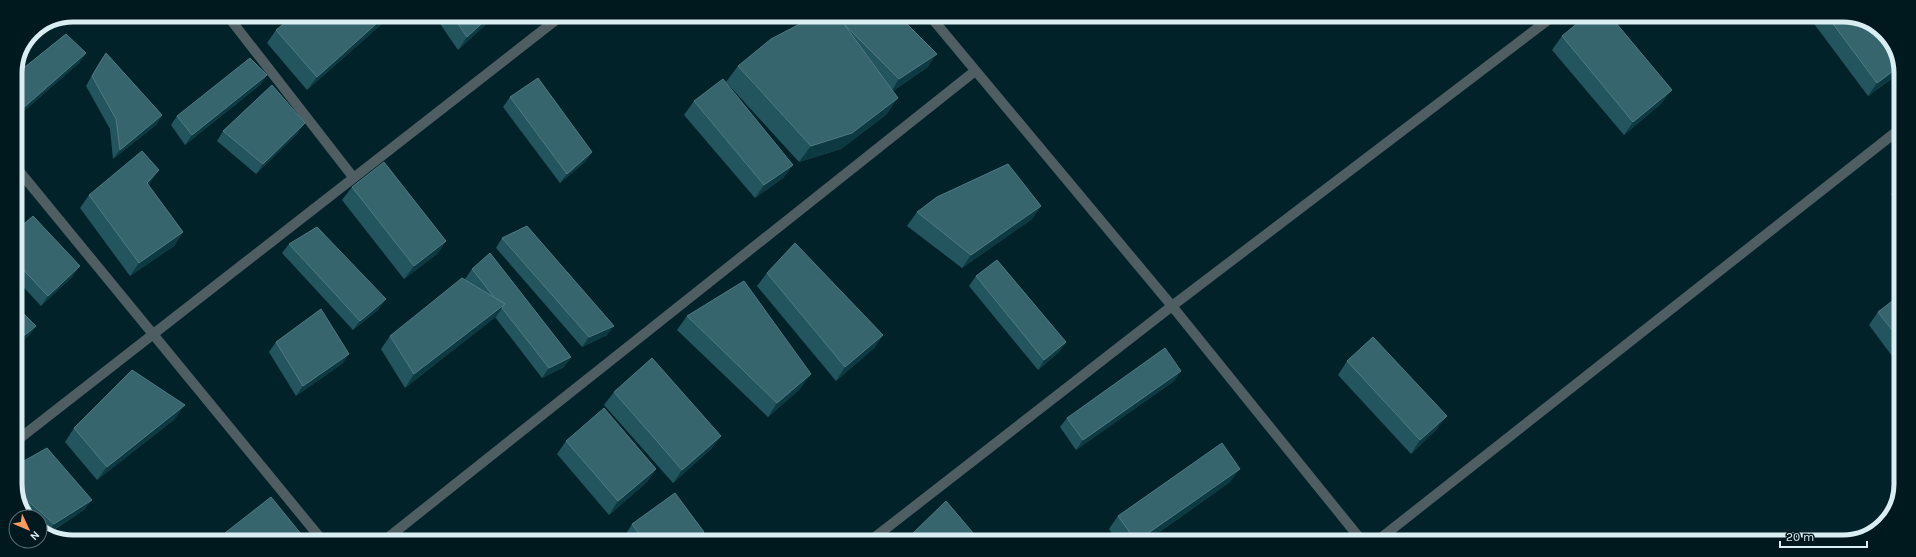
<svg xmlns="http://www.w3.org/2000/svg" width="1916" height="557" viewBox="0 0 1916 557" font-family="Karla,sans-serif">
<rect width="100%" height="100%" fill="#022229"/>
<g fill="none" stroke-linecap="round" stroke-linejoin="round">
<path stroke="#4e5e62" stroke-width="10" d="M 227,15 L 353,177
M 930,16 L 1172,306 L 1362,541
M 1249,16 L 1251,19
M 15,166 L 322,540
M 15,442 L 561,16
M 1874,531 L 1881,526
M 385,540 L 975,71
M 870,541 L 1172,306 L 1552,17
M 1377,541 L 1901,128"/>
</g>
<path fill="#23555e" d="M 265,15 L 278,15 L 270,22 Z
M 392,15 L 307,90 L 267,43 L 276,30 Z
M 434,15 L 496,15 L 458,50 Z
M 815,16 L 899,16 L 928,67 L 893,91 L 887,114 L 841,149 L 799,162 L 726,82 L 738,66 Z
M 1809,17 L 1858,17 L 1901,69 L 1901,72 L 1868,96 Z
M 1562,36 L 1662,103 L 1624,135 L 1552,50 Z
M 86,53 L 79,63 L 16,118 L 15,118 L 15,75 Z
M 106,53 L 162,115 L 156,125 L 113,159 L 110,129 L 86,86 L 99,63 Z
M 267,75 L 260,85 L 185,145 L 171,125 L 177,116 Z
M 510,97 L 592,152 L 585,162 L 560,183 L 503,107 Z
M 694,101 L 793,165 L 783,178 L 755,198 L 684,115 Z
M 223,131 L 298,133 L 256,174 L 217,141 Z
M 1900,180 L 1900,206 L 1891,194 Z
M 150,183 L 148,185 L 183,232 L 174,246 L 130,276 L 80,208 L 89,195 Z
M 352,187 L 446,241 L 437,254 L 404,279 L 342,200 Z
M 1041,206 L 1032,219 L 962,268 L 907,226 L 917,212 Z
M 15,232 L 73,276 L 41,306 L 15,278 Z
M 502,238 L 607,335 L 582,347 L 496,248 Z
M 289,244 L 379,309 L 353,330 L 282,253 Z
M 472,269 L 571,357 L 564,367 L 542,378 L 495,317 L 405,388 L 381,349 L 390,336 L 466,280 L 465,279 Z
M 767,273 L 883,335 L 874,348 L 836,381 L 757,286 Z
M 976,276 L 1066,342 L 1059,352 L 1038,370 L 969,286 Z
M 1900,295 L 1900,356 L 1895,360 L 1869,325 L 1878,312 Z
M 687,316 L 801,388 L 768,417 L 677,330 Z
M 276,342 L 343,363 L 296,396 L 269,352 Z
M 1347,361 L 1437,429 L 1411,454 L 1338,375 Z
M 1181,371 L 1174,381 L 1076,450 L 1060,427 L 1067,418 Z
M 614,392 L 721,436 L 711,449 L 673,483 L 604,405 Z
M 175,419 L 97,480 L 65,442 L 74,428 Z
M 566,441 L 656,469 L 647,482 L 609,515 L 557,454 Z
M 1230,482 L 1147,541 L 1117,541 L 1109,529 L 1118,516 Z
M 15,488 L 85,509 L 48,534 L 40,528 L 40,517 L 28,517 L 27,516 Z
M 632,524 L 704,532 L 697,541 L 630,541 L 626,534 Z
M 910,536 L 980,541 L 907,541 Z"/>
<path fill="#0d3942" d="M 274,15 L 278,15 L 270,22 Z
M 386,15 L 392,15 L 307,90 L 317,77 Z
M 491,15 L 496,15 L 458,50 L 467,37 Z
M 42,28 L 30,36 L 32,32 Z
M 86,53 L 79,63 L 16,118 L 22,109 Z
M 937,54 L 928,67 L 890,93 L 899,79 Z
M 1900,66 L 1901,69 L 1901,72 L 1868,96 L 1877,83 Z
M 267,75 L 260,85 L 185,145 L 192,135 Z
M 1672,90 L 1662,103 L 1624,135 L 1633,122 Z
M 898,98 L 887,114 L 841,149 L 799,162 L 811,146 Z
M 162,115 L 156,125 L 113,159 L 120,150 Z
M 305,123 L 298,133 L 256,174 L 263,164 Z
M 592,152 L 585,162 L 560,183 L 567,174 Z
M 793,165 L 783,178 L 755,198 L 764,185 Z
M 159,170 L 150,183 L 138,197 L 147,183 Z
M 1041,206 L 1032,219 L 962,268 L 971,255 Z
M 183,232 L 174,246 L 130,276 L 139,263 Z
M 446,241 L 437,254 L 404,279 L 414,266 Z
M 80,266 L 73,276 L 41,306 L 48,296 Z
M 386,299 L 379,309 L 353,330 L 360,321 Z
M 505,304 L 496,317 L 405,388 L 414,374 Z
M 36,326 L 30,335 L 15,347 L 15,343 Z
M 614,326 L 607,335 L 582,347 L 589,337 Z
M 883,335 L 874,348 L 836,381 L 845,367 Z
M 1066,342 L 1059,352 L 1038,370 L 1044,360 Z
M 1900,353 L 1900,356 L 1895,360 Z
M 349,354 L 343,363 L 296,396 L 303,386 Z
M 571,357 L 564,367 L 542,378 L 549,368 Z
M 1181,371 L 1174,381 L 1076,450 L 1083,440 Z
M 811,374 L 801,388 L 768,417 L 777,403 Z
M 185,405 L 175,419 L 97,480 L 107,467 Z
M 1447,416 L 1437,429 L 1411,454 L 1420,440 Z
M 721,436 L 711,449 L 673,483 L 682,470 Z
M 656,469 L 647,482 L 609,515 L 618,501 Z
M 1240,469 L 1230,482 L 1147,541 L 1137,541 Z
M 92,500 L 85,509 L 48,533 L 54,524 Z
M 704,532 L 697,541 L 692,541 Z"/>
<path fill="#36656e" stroke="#507a83" d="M 295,15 L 386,15 L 317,77 L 276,30 Z
M 452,15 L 491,15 L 467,37 Z
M 815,16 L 838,16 L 898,98 L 852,133 L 811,146 L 738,66 L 771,39 Z
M 838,16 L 899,16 L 937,54 L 899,79 L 845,25 Z
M 1585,17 L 1611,17 L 1672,90 L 1633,122 L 1562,36 Z
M 1828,17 L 1858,17 L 1887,35 L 1900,66 L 1877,83 Z
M 66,34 L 86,53 L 22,109 L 15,101 L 15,75 Z
M 106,53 L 162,115 L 120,150 L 116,119 L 92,76 Z
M 250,58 L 267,75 L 192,135 L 177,116 Z
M 538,78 L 592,152 L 567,174 L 510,97 Z
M 723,79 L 793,165 L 764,185 L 694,101 Z
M 272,85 L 305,123 L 263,164 L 223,131 Z
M 142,151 L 159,170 L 147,183 L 183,232 L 139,263 L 89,195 Z
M 384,162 L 446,241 L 414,266 L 352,187 Z
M 1008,164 L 1041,206 L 971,255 L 917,212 L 937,197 Z
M 33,216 L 80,266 L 48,296 L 15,261 L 15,232 Z
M 527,226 L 614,326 L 589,337 L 502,238 Z
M 317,227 L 386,299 L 360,321 L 289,244 Z
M 795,243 L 883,335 L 845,367 L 767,273 Z
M 490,253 L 571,357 L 549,368 L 502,308 L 505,304 L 494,297 L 472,269 Z
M 997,260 L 1066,342 L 1044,360 L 976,276 Z
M 462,278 L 505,304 L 414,374 L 390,336 Z
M 744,281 L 811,374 L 777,403 L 687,316 Z
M 1900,295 L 1900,340 L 1878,312 Z
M 15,305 L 36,326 L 15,343 Z
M 321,309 L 349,354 L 303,386 L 276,342 Z
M 1373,337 L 1447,416 L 1420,440 L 1347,361 Z
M 1165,348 L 1181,371 L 1083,440 L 1067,418 Z
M 652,358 L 721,436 L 682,470 L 614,392 Z
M 132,370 L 185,405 L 107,467 L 74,428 Z
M 604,408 L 656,469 L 618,501 L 566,441 Z
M 1222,443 L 1240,469 L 1137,541 L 1136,541 L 1118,516 Z
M 47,448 L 92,500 L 54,524 L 16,490 L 15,488 L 15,466 Z
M 675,493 L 704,532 L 692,541 L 644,541 L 632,524 Z
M 271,497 L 306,540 L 216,540 Z
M 946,501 L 980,541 L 913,541 L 910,536 Z"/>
<path d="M0 0H1916V557H0ZM73 22H1843A51 51 0 0 1 1894 73V484A51 51 0 0 1 1843 535H73A51 51 0 0 1 22 484V73A51 51 0 0 1 73 22Z" fill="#00191f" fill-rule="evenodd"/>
<path fill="none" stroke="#d9eef3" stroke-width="5" d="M73 22H1843A51 51 0 0 1 1894 73V484A51 51 0 0 1 1843 535H73A51 51 0 0 1 22 484V73A51 51 0 0 1 73 22Z"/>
<g transform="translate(28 529) rotate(134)"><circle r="19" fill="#00191f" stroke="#576e74"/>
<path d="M0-3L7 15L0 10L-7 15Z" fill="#ff9b5a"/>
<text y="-6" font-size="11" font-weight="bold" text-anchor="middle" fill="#d9eef3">N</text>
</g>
<path d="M1780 541v6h87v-6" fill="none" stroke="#d9eef3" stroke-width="2"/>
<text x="1786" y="541" font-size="12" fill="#d9eef3" stroke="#00191f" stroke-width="3" paint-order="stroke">20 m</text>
</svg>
